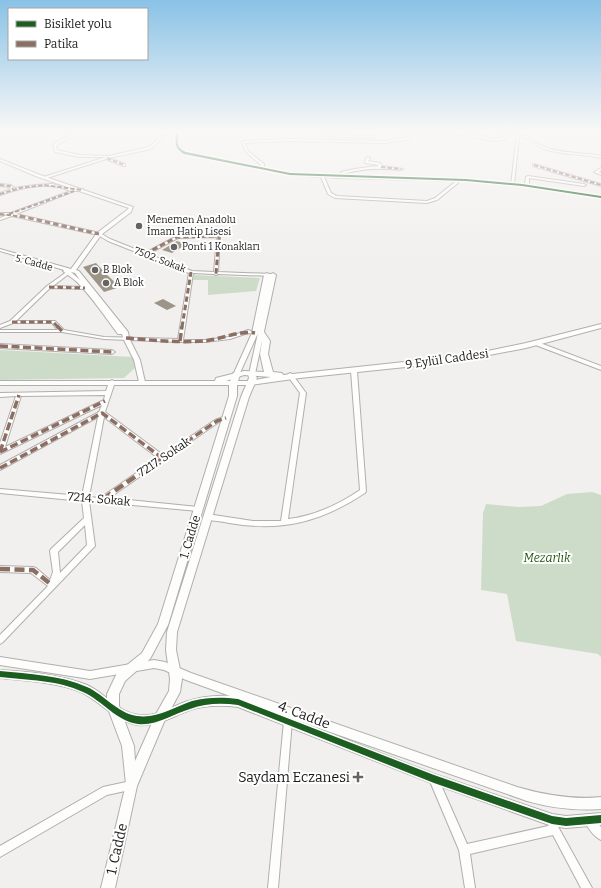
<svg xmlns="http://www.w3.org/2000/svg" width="601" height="888" viewBox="0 0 601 888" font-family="Bitter,serif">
<rect width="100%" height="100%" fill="#f2f0ee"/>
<path fill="#cddcc8" d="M 194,275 L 260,278 L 256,291 L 208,295 L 208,280 L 193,280 Z
M 0,350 L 133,357 L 135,368 L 124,378 L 0,380 Z
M 592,492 L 601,495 L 601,657 L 598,654 L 516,641 L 507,594 L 481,590 L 483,513 L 486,504 L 518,507 L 541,506 L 567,494 Z"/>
<path fill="#9b9487" d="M 177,241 L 187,244 L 172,253 L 162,250 Z
M 96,263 L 106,274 L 120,287 L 104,292 L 83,267 Z
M 163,299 L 176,306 L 167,310 L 154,303 Z"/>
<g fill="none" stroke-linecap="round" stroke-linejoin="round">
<defs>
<path id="minor" d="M 69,132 L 72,132 L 70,138 L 58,144 L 56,147 L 57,150 L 79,155 L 109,156 L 149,147 L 161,136 L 161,132 L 164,132 L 163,137 L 151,149 L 109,158 L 125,164 L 125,166 L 123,166 L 106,159 L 44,179 L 44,177 L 106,157 L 79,157 L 55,152 L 53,146 L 56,142 L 68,137 Z
M 176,132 L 179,132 C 177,141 177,148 186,152 L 261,167 L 261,165 L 246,152 L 242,142 L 245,141 L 290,139 L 385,141 L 408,137 L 408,132 L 463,132 L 493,139 L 502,138 L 508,132 L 511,132 L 504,140 L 493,141 L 458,133 L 410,133 L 410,139 L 385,143 L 290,141 L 245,143 L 248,151 L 264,164 L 264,168 L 290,173 L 340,176 L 341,172 C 353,169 366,167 379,166 L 378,165 L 365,163 L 366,158 L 368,157 L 370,158 L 368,161 L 380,163 L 382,166 L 403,169 L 401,170 C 381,168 363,168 343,174 L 343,177 L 341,178 L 324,177 L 331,193 L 337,196 L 427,201 L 435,198 L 455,182 L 453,179 L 456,178 L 458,183 L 437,200 L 427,203 L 335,198 L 328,194 L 321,177 L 290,175 L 184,154 C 175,149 174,142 176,132 Z
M 323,134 L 375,136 L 376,137 L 375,138 L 322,136 Z
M 517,134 C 528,134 533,142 542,146 C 560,154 582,152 601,156 L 601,158 C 583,154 565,155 547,150 C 537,147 529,137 519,136 L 514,184 L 511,185 Z
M 533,164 L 601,184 L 601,186 L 533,166 Z
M 601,168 L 601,170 L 599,172 L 601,173 L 601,175 L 594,172 Z
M 528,176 L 584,184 L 586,185 L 584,186 L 529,178 L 529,184 L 527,185 L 525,184 L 526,177 Z
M 0,184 L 11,185 L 14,188 L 36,185 L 52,184 L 73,189 L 83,189 L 83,191 L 74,191 L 16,214 L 100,233 L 110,239 L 145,253 L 177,236 L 220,235 L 218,272 L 273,274 L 275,275 L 273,276 L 218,274 L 216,275 L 214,274 L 193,273 L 183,340 L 205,340 L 229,337 L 248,330 L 257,333 L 255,334 L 248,333 L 230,339 L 205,342 L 180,342 L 104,339 L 62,332 L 0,332 L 0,330 L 58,330 L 52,323 L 13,323 L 0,328 L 0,325 L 10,321 L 47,286 L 68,271 L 70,271 L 70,273 L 53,286 L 85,287 L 87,287 L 87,289 L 50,288 L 16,321 L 55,321 L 64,330 L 104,337 L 178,339 L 189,273 L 108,241 L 98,235 L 12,216 L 0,220 L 0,218 L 7,215 L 0,215 L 0,213 L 11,213 L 71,191 C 67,190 63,188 59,187 C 39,183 18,189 0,195 L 0,193 L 11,189 L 9,187 L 0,186 ZM 217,237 L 214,272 L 192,271 L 148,254 L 178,238 Z
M 0,344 L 112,350 L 115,352 L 112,354 L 0,348 Z
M 354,369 L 357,371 L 366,491 L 365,493 C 321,522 282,532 229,523 C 221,521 212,521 205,519 L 204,517 L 205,515 L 207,514 L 253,521 L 281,521 L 300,393 L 287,375 L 290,373 L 292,374 L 306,393 L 288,519 C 314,516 338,505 360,490 L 351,371 Z
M 112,380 L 115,382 L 105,412 L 163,455 L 215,420 L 226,416 L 228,417 L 229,418 L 228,419 L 219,422 L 109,498 L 198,507 L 200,507 L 201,509 L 200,511 L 198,511 L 89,501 L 95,546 L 93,548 L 3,642 L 0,644 L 0,635 L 48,586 L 31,573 L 0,572 L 0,566 L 33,567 L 36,568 L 50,580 L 53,572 L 50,551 L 51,549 L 84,518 L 82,501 L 0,493 L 0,489 L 82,496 L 98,417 L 0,470 L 0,465 L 99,412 L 102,405 L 0,454 L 0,443 L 16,396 L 0,397 L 0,393 L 106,391 L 109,382 ZM 105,395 L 104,400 L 5,447 L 21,396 ZM 104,417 L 158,458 L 100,498 L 89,497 ZM 85,525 L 87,545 L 60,573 L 58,552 Z
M 288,717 L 291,718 L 292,721 L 278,888 L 268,888 L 284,721 L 285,718 Z
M 434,774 L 437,776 L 467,844 L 548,826 L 550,823 L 553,821 L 556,823 L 592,888 L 581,888 L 553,835 L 470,854 L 475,888 L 465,888 L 459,850 L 429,779 L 431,776 Z
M 131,781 L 134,783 L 136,786 L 134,789 L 107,795 L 0,857 L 0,846 L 103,787 Z
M 589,815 L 592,817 L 601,827 L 601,840 C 594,837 587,827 584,820 L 586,817 Z"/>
<path id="tertiary" d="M 0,159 L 40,175 L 133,207 L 131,212 L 101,235 L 76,270 L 79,271 L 128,332 L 129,338 L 140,360 L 145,382 L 144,383 L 140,383 L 139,382 L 134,360 L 123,338 L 122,334 L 118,334 C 105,317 93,298 77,282 C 73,278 67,275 63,271 L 64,270 L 0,251 L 0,249 L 71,269 L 97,233 L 127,210 L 129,208 L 38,177 L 0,161 ZM 71,272 L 75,273 L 80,280 Z
M 341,176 L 466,179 L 522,184 L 601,196 L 601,198 L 522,186 L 466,181 L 340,178 L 339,177 Z
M 267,273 L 270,275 L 258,333 L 270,275 L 273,273 L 276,275 L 255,374 L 252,376 L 249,374 L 258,333 L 239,375 L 238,376 L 234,376 L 233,375 L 252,333 L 264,275 Z
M 535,341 L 601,366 L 601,370 L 533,344 L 532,343 Z
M 0,657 L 90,671 L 154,660 L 165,662 L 191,673 L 517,787 C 545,795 572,800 601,797 L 601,809 C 576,811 552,808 527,801 L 293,719 L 434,774 L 552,814 L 566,816 L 601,813 L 601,825 L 566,828 L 552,826 L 434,784 L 238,707 C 222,705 206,705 190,710 C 173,716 157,727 138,725 C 115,722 101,701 81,692 C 56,682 27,681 0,678 L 0,670 C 29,672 59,674 87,685 C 105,693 118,713 139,715 C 156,717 170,708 185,702 C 200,697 215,695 230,696 L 186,680 L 164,670 L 154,668 L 90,679 L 0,665 Z"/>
<path id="secondary" d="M 252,372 L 254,373 L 257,378 L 249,397 L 177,632 L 176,650 L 182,679 L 180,692 L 164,722 L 137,786 L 115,888 L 101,888 L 126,784 L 122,746 L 107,706 L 107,694 L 117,673 L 142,653 L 158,624 L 229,396 L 229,384 L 233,373 L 239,373 L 240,375 L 237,384 L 237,396 L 168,625 L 150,659 L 125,681 L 119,694 L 119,706 L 134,746 L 135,761 L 156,714 L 169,691 L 170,679 L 166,650 L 167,632 L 241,397 L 249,378 L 248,374 Z"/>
<path id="primary" d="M 601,324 L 601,328 L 526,348 L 469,359 L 425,365 L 300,378 L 250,385 L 0,385 L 0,381 L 215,381 L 216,378 L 244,371 L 264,372 L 260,354 L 262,341 L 257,334 L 261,332 L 264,332 L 270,341 L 268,354 L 273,372 L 282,373 L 283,375 L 469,355 L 526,343 ZM 244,375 L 271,377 L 250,381 L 226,381 Z"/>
</defs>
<use href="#minor" stroke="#b1afad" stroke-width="2"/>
<use href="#tertiary" stroke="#b1afad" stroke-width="2"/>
<use href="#secondary" stroke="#b1afad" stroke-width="2"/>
<use href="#primary" stroke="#b1afad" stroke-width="2"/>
<use href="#minor" fill="#fdfdfc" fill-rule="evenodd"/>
<use href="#tertiary" fill="#fdfdfc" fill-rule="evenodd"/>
<use href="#secondary" fill="#fdfdfc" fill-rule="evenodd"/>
<use href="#primary" fill="#fdfdfc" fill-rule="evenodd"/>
<path stroke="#8d6e63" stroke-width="2" stroke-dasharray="4.5 2" stroke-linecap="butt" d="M 107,158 L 124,165
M 534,165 L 601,185
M 381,167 L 401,169
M 0,185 L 10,186 L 13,189
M 0,194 L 20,188 L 44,185 L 82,190
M 0,214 L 24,217
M 9,214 L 74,191"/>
<path stroke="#8d6e63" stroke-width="3" stroke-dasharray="5.5 3" stroke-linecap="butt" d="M 20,216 L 99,234
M 145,254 L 177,237 L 219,236 L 216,274
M 49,287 L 85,288
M 12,322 L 53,322 L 58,327
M 182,327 L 191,272"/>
<path stroke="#8d6e63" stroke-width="3.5" stroke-dasharray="8 3.5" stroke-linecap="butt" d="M 57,326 L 62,331
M 126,338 C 152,340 178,343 203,341 C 220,340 239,330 255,333
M 180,341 L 182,326
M 0,346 L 112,352
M 0,452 L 105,401
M 0,452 L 19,395
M 0,468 L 102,413 L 162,458
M 148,468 L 217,421 L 226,418"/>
<path stroke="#8d6e63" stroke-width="4.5" stroke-dasharray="10 4.5" stroke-linecap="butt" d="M 103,499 L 149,467
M 0,569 L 33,570 L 52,585"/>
<defs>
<path id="cycleway" d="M 177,132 L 179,132 C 177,142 176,148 186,152 L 290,173 L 466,179 L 522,184 L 601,196 L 601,198 L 522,186 L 466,181 L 290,175 L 184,154 C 175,149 174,142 177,132 Z
M 0,671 C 29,674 60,675 87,687 C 105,695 117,713 137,716 C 157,719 174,707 192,701 C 208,697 222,697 238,699 L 434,775 L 552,816 L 566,818 L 601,815 L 601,823 L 566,826 L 552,824 L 434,783 L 238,705 C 222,703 206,703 190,709 C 173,714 157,726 138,724 C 116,721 103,701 83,692 C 58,680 27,680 0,677 Z"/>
</defs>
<use href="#cycleway" stroke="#fff" stroke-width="3"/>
<use href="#cycleway" fill="#1b5e20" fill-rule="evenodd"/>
</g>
<linearGradient id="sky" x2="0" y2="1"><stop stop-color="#89c2e6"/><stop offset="0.51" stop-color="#f9f8f7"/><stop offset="1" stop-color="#f9f8f7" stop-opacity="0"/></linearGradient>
<rect width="601" height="257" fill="url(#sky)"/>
<g fill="#666463" stroke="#fff" stroke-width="1.5">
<circle cx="139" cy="226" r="4"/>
<circle cx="174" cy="247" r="4"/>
<circle cx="95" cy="270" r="4"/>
<circle cx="106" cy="283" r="4"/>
<path d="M356 771h4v4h4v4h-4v4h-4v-4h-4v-4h4z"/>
</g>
<g text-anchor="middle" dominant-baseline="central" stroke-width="4" stroke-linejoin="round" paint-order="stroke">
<g font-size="10" fill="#1a1918" stroke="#fff" text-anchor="start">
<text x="147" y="220">Menemen Anadolu<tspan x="147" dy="12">İmam Hatip Lisesi</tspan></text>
<text x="182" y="247">Ponti 1 Konakları</text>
<text x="103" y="270">B Blok</text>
<text x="114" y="283">A Blok</text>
</g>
<g font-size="10" fill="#1a1918" stroke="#fff">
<text transform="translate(160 260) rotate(21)">7502. Sokak</text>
<text transform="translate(34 263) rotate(15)">5. Cadde</text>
</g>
<g font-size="12" fill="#1a1918" stroke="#fff">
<text transform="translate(447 359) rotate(-8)">9 Eylül Caddesi</text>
<text transform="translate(164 457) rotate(-34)">7217. Sokak</text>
<text transform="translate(99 499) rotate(5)">7214. Sokak</text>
<text transform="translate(190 537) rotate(-73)">1. Cadde</text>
</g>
<g font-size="12" font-style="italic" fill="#21570d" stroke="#fff">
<text x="547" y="558">Mezarlık</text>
</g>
<g font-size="14" fill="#1a1918" stroke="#fff">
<text transform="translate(304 715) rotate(21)">4. Cadde</text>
<text transform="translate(117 849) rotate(-77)">1. Cadde</text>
</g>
<g font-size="14" fill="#1a1918" stroke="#fff" text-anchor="end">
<text x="350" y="777">Saydam Eczanesi</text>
</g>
</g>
<rect x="8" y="8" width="140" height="52" fill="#ffffff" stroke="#a3a3a3"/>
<rect x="16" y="21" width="20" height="6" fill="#1b5e20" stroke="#a3a3a3"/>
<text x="44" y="28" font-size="12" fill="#1a1918">Bisiklet yolu</text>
<rect x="16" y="41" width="20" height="6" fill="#8d6e63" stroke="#a3a3a3"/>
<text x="44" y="48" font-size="12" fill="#1a1918">Patika</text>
</svg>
